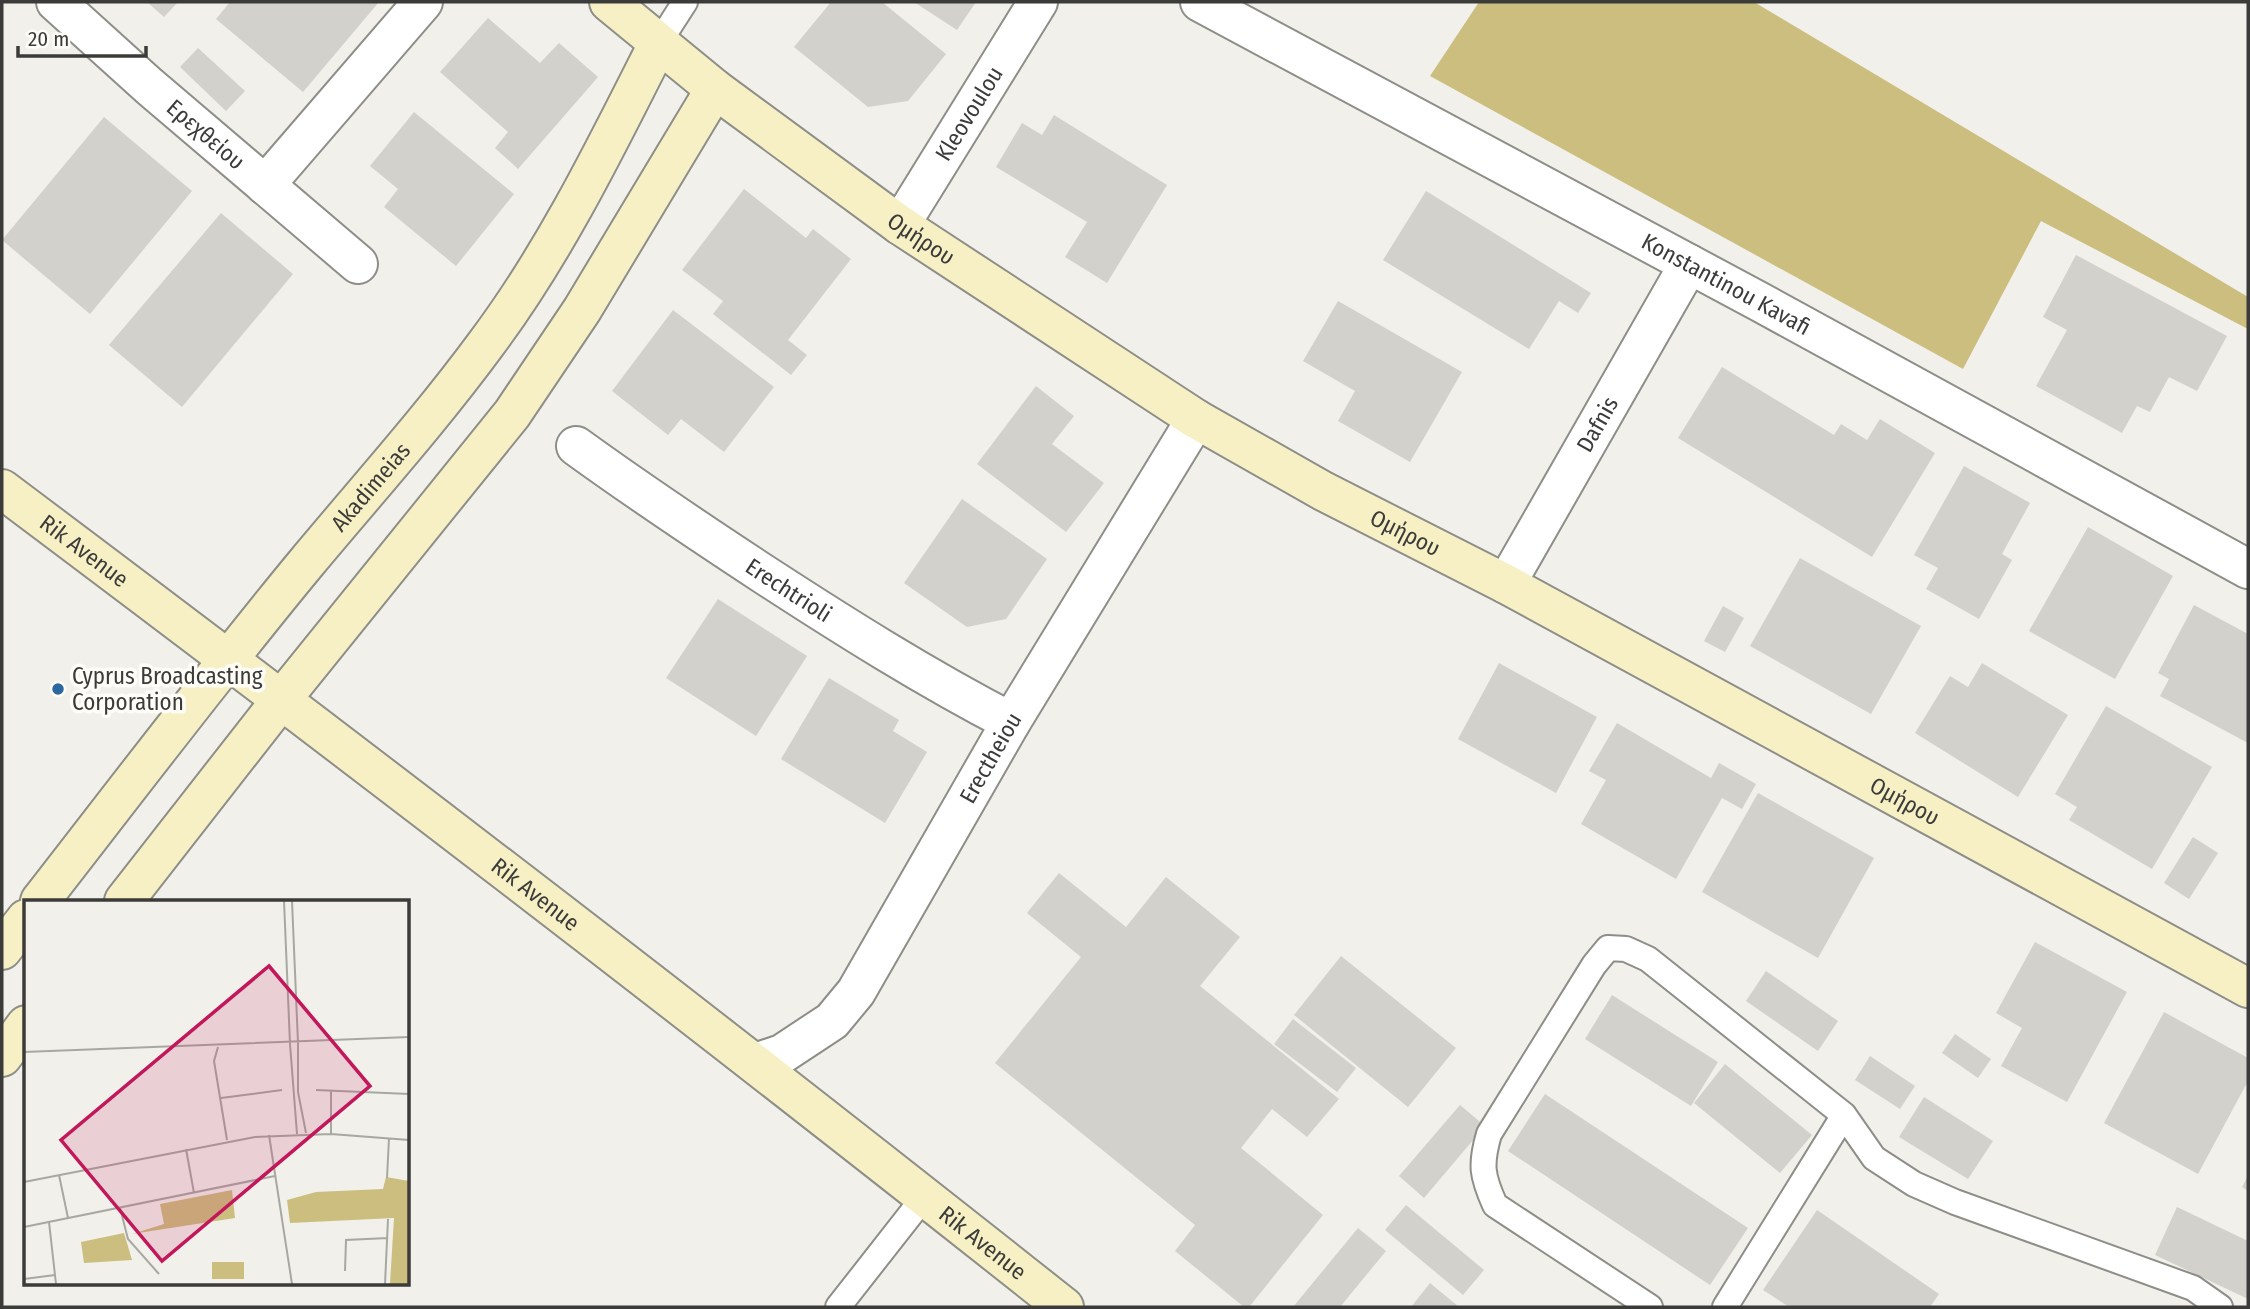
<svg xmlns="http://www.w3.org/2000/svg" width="2250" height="1309" viewBox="0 0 2250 1309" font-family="'Fira Sans Condensed',sans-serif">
<rect width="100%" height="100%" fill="#f1f0ea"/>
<path fill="#cbbe7e" d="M 1479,2 L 1754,2 L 2248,297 L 2248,329 L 2041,221 L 1963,369 L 1430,76 Z"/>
<path fill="#d2d1cc" d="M 147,2 L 178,2 L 164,17 Z
M 230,2 L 379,2 L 303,92 L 216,19 Z
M 831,2 L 882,2 L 946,54 L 908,101 L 868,107 L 794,47 Z
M 914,2 L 976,2 L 957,30 Z
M 488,18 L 540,63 L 559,43 L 598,77 L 518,169 L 495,148 L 508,132 L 440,72 Z
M 198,48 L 245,91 L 226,111 L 180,67 Z
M 414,112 L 514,194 L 456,266 L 384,207 L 398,189 L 370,166 Z
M 1054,115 L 1167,185 L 1107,283 L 1065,257 L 1087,222 L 996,167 L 1022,123 L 1042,135 Z
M 104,117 L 192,191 L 90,314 L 2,240 Z
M 744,189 L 806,238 L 813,229 L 851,259 L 788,340 L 807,355 L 791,375 L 713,314 L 723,301 L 682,270 Z
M 1426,191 L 1591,293 L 1578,313 L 1559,301 L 1529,349 L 1383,260 Z
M 221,213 L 293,274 L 182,407 L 109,345 Z
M 2076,255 L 2227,336 L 2197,391 L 2169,377 L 2150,412 L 2137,406 L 2122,433 L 2036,386 L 2067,330 L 2043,317 Z
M 1338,301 L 1462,372 L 1410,462 L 1338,421 L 1355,391 L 1303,361 Z
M 673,310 L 774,387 L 724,452 L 681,419 L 668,435 L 612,391 Z
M 1722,367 L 1834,435 L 1841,424 L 1867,440 L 1880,419 L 1935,453 L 1872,557 L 1678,438 Z
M 1036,386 L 1074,416 L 1052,444 L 1104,483 L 1066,532 L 977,464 Z
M 1964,466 L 2030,503 L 2002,554 L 2012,560 L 1979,619 L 1926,589 L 1938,568 L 1914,555 Z
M 962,499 L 1047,559 L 1006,619 L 967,627 L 904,583 Z
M 2088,527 L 2173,576 L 2115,679 L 2029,631 Z
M 1800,558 L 1921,626 L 1871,714 L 1750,646 Z
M 718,599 L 807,656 L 756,736 L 666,678 Z
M 2194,605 L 2248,634 L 2248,743 L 2160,696 L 2169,679 L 2158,673 Z
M 1723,606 L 1744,618 L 1725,652 L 1704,641 Z
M 1499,663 L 1597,717 L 1556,793 L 1458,739 Z
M 1982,663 L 2068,715 L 2018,797 L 1915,733 L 1950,676 L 1968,687 Z
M 829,678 L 899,720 L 893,731 L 927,752 L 885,823 L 781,759 Z
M 2106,706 L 2212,767 L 2152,869 L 2069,820 L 2077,807 L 2055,794 Z
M 1617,723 L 1711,778 L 1719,763 L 1756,784 L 1742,809 L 1722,798 L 1676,879 L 1581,824 L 1606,780 L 1589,771 Z
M 1758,793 L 1874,858 L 1818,958 L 1702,892 Z
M 2193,837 L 2218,853 L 2189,899 L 2164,883 Z
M 1059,873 L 1126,927 L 1166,877 L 1240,937 L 1200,986 L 1339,1099 L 1307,1137 L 1272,1109 L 1241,1148 L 1323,1215 L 1249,1307 L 1244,1307 L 1175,1251 L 1195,1225 L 995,1063 L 1081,957 L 1027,913 Z
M 2035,942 L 2127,992 L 2067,1102 L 2001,1066 L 2022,1028 L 1996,1013 Z
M 1341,956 L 1456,1048 L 1408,1107 L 1294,1015 Z
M 1766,971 L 1838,1021 L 1818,1051 L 1746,1001 Z
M 1612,995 L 1718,1062 L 1691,1106 L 1585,1039 Z
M 2164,1012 L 2248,1058 L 2248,1081 L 2198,1174 L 2104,1123 Z
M 1293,1019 L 1356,1068 L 1337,1092 L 1274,1044 Z
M 1955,1034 L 1991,1059 L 1978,1078 L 1942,1053 Z
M 1870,1056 L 1915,1086 L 1900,1109 L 1855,1080 Z
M 1725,1064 L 1812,1135 L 1780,1173 L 1694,1103 Z
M 1545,1094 L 1748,1228 L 1710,1285 L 1508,1151 Z
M 1924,1097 L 1993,1141 L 1968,1179 L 1899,1137 Z
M 1460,1105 L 1485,1126 L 1424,1198 L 1399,1176 Z
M 2248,1176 L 2248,1191 L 2242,1187 Z
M 1406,1205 L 1484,1270 L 1463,1295 L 1385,1230 Z
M 2177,1207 L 2248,1241 L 2248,1299 L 2155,1255 Z
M 1817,1210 L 1939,1294 L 1930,1307 L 1789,1307 L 1763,1290 Z
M 1358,1228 L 1386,1251 L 1340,1307 L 1293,1307 Z
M 1430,1283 L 1459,1307 L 1411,1307 Z"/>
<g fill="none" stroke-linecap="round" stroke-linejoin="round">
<defs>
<path id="lane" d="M 658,44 L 685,2
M 838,1307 L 925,1196
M 1650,1307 L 1495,1205 C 1482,1176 1480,1165 1489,1134 L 1594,965 L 1608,948 L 1626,949 L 1648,959 L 1844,1115 L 1874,1158 L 1914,1184 L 1955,1202 L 2193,1288 L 2220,1307
M 1725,1307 L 1844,1115"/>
<g id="street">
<path id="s1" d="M 56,2 L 149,86 L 358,264"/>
<path id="s2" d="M 1200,2 L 1760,302 L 2248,569"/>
<path d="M 265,185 L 423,2"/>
<path id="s3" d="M 900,225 L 1038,2"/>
<path id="s4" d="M 576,446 C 638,491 701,533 765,575 C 845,627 926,678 1011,722"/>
<path id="s5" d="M 1506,584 L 1689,264"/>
<path id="s6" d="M 755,1063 L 782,1054 L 832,1021 L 856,992 L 1011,722 L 1196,419"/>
</g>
<g id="secondary">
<path id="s7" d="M 609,2 L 715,89 L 900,225 L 1196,419 L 1323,491 L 1506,584 L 2248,988"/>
<path id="s8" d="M 2,489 C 359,757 714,1029 1064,1307"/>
<path id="s9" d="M 40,901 C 128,788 215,673 307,562 C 367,490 430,420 486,344 C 555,252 606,147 658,44"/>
<path d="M 124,901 L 281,700 L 512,414 L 582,310 L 715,89"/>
<path d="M 2,950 L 26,919"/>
<path d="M 2,1057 L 26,1025"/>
</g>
</defs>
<use href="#lane" stroke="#8e8e89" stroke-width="28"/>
<use href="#street" stroke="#8e8e89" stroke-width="42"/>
<use href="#secondary" stroke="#8e8e89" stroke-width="42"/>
<use href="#lane" stroke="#fff" stroke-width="24"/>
<use href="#street" stroke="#fff" stroke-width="38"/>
<use href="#secondary" stroke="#f8f0c5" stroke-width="38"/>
</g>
<circle fill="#2c679f" stroke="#fefdf8" stroke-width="2.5" cx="58" cy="689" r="7"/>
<g text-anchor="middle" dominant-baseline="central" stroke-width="7" stroke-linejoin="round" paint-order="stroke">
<g font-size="23" fill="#3b3b39" stroke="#fefdf8">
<text stroke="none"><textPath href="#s3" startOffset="131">Kleovoulou</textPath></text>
<text stroke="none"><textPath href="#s1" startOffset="200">Ερεχθείου</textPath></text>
<text stroke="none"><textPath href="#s7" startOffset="392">Ομήρου</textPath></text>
<text stroke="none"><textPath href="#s2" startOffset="597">Konstantinou Kavafi</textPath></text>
<text stroke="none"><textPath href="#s5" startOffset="184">Dafnis</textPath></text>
<text stroke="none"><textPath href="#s9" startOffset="530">Akadimeias</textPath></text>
<text stroke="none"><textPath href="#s7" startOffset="959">Ομήρου</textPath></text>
<text stroke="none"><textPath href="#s8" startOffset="103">Rik Avenue</textPath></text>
<text stroke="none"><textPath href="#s4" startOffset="257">Erechtrioli</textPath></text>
<text stroke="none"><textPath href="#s6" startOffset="396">Erectheiou</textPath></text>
<text stroke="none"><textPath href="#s7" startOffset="1526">Ομήρου</textPath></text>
<text stroke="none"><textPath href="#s8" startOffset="670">Rik Avenue</textPath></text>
<text stroke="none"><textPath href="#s8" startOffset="1237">Rik Avenue</textPath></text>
</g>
<g font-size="23" fill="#3b3b39" stroke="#fefdf8" text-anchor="start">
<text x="72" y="676">Cyprus Broadcasting<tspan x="72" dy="26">Corporation</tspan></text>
</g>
</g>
<g transform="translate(24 900)">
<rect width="385" height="385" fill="#f1f0ea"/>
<path d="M 362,277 L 385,281 L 385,384 L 366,384 L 370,318 L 266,323 L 263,300 L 292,292 L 359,289 ZM 208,290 L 211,318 L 108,334 L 140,324 L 136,304 ZM 100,333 L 108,360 L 60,363 L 57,342 ZM 188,362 L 220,362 L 220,379 L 188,379 Z" fill="#cbbe7e"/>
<path fill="none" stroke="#a8a8a3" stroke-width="2" d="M 260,1 L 266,144M 268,1 L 274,143M 274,143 L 274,192 L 282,233M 266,144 L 273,234M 194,147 L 190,161 L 203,240M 0,152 L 385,137M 292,190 L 385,194M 197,198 L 258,190M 307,234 L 307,190M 245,235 L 268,384M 162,249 L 170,293M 35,275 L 44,318M 363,278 L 365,238M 0,282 L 231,237 L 307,234 L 385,240M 96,308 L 104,339 L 135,374M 25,322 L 32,384M 0,327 L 251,276M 321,371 L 322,340 L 364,338M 0,379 L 31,375M 361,384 L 364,319"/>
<path fill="#c2185b" fill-opacity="0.15" stroke="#c2185b" stroke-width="3.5" d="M 245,66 L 346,186 L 138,361 L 37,240 Z"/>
<rect width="385" height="385" fill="none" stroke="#3b3b39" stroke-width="3.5"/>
</g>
<rect width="2250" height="1309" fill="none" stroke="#3b3b39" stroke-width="7"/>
<path d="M18 46v10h128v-10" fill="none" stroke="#3b3b39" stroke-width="3.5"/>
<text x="28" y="46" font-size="21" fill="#3b3b39" stroke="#fefdf8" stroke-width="5" paint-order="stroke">20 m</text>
</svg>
